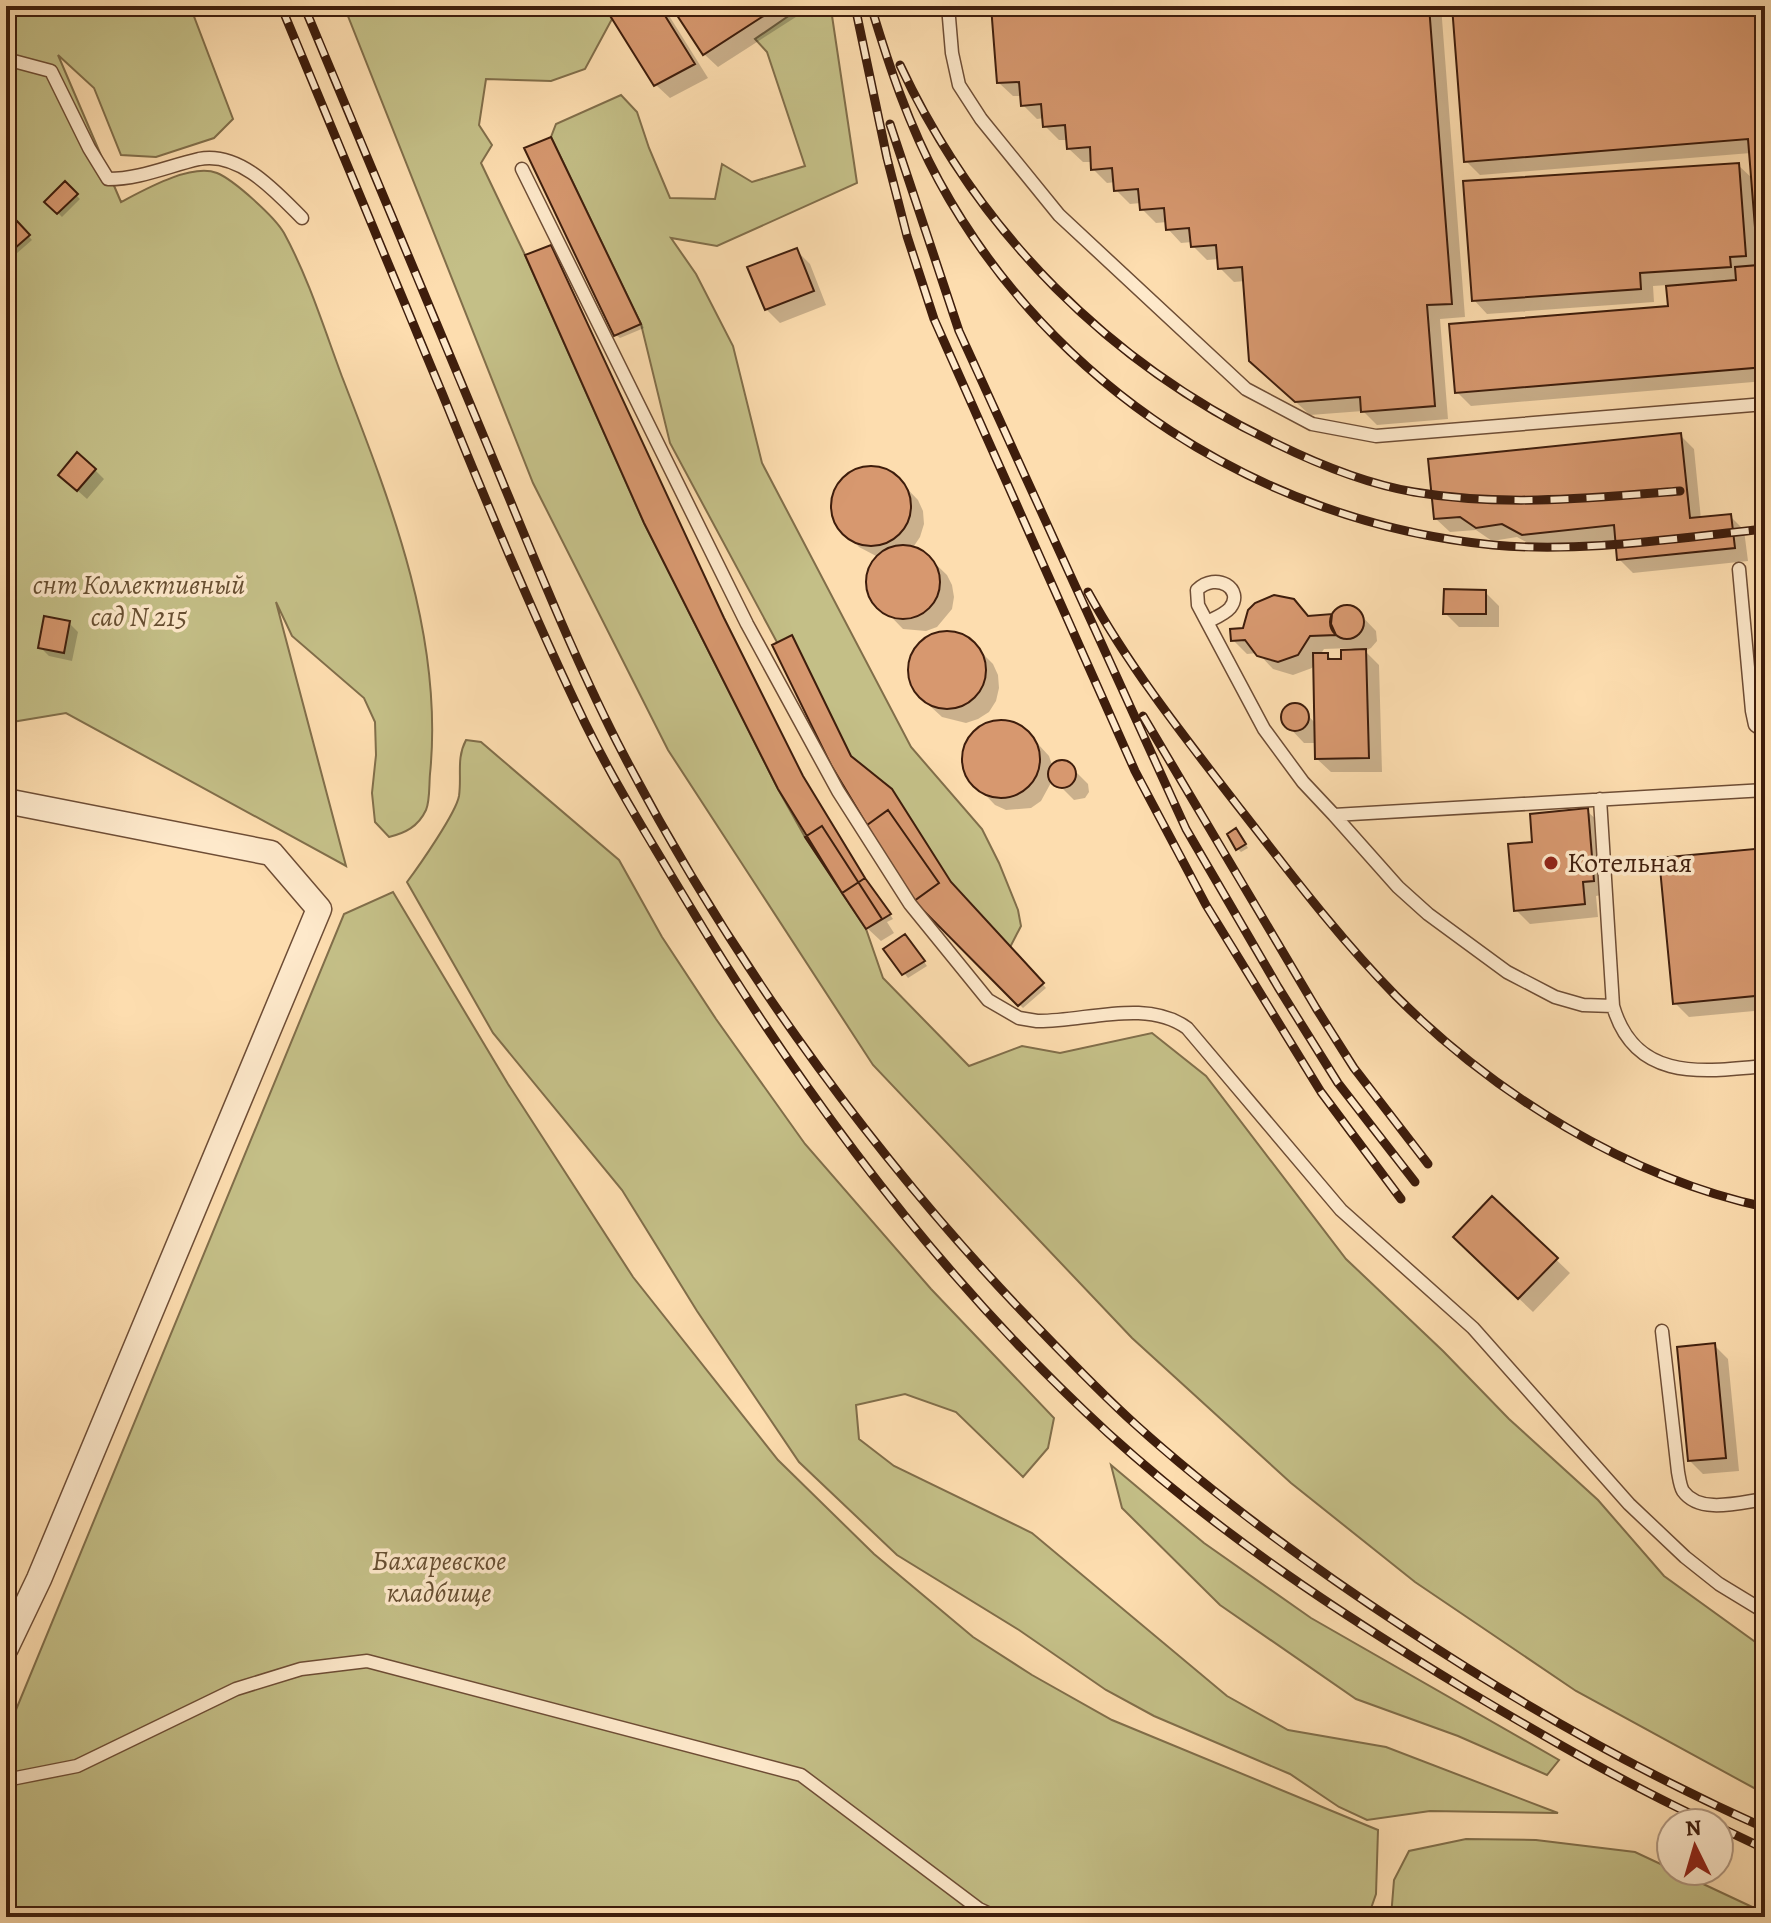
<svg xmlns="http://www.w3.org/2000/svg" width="1771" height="1923" viewBox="0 0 1771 1923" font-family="Alegreya,serif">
<rect width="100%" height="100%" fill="#fdddaf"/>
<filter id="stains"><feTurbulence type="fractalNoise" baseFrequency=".0025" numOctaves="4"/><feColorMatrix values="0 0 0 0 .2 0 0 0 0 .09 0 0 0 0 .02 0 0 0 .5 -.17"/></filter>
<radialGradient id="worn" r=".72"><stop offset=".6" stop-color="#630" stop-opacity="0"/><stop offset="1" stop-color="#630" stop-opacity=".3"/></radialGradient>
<path fill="#c4bf87" stroke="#816e4a" stroke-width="2" d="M 6,6 L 190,6 L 233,119 L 214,138 L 156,157 L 121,155 L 94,88 L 58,55 L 121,202 C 144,190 191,163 217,173 C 234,180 275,217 284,233 C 308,277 324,328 341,374 C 390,501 444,636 430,774 C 429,785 430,801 426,810 C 418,827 405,833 389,837 L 375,822 L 372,793 L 376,755 L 375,722 L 364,698 L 292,636 L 276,602 L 346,866 L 66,713 L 6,723 Z
M 344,6 L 604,6 L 612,19 L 585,69 L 551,81 L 486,79 L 479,125 L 492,145 L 481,163 L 525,255 L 644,523 L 778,789 L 805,837 L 866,929 L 883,978 L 969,1066 L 1022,1046 L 1060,1053 L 1152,1033 L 1206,1076 L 1346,1259 L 1443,1351 L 1509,1419 L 1598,1500 L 1664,1576 L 1765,1649 L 1765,1794 L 1576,1691 L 1415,1582 L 1291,1483 L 1132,1338 L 873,1065 L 668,750 L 533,483 Z
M 803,6 L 830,6 L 831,9 L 857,183 L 717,246 L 671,238 L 696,274 L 733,346 L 762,463 L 911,747 L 982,829 L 999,863 L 1018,910 L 1021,926 L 1006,955 L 858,793 L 670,443 L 641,324 L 551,137 L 556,124 L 621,95 L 637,112 L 649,148 L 670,198 L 715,199 L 722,164 L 752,182 L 805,166 L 767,52 L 755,39 Z
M 466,740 L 481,742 L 619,860 L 662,937 L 716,1019 L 805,1144 L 931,1289 L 1054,1418 L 1048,1448 L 1023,1477 L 956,1412 L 905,1394 L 856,1405 L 859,1439 L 894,1466 L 1032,1533 L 1227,1696 L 1288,1730 L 1386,1747 L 1558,1813 L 1430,1811 L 1367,1820 L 1339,1807 L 1290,1774 L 1154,1716 L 1106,1690 L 1019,1630 L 897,1555 L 799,1462 L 697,1311 L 622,1190 L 493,1033 L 407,882 C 419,866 456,813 459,796 C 462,775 456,759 466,740 Z
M 393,892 L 508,1084 L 633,1277 L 778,1460 L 874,1554 L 973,1637 L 1032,1675 L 1112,1720 L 1378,1830 L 1376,1894 L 1368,1917 L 6,1917 L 6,1734 L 344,914 Z
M 1111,1465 L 1204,1543 L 1311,1618 L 1559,1760 L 1547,1775 L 1458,1736 L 1356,1699 L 1220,1605 L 1122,1508 Z
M 1466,1839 L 1536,1840 L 1635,1852 L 1765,1913 L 1765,1917 L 1391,1917 L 1394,1880 L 1409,1851 Z"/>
<path fill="#0003" fill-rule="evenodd" d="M 607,6 L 663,6 L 708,78 L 670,98 L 656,85 Z
M 673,6 L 813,6 L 718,67 L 704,54 Z
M 993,6 L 1441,6 L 1465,317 L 1440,319 L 1448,419 L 1377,425 L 1363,411 L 1310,415 L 1265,374 L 1245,281 L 1234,282 L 1220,268 L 1219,259 L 1207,260 L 1193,246 L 1192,242 L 1181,243 L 1168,229 L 1167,222 L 1156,223 L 1142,209 L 1141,203 L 1130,204 L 1116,190 L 1116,182 L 1107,183 L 1093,169 L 1093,162 L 1083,162 L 1069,149 L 1068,140 L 1059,140 L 1045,126 L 1044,118 L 1037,119 L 1023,105 L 1022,96 L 1013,96 L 999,83 Z
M 1454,6 L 1765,6 L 1765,381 L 1471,406 L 1457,392 L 1670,308 L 1668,285 L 1653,286 L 1654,302 L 1487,314 L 1474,300 L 1738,165 L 1753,179 L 1751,153 L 1480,175 L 1466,161 Z
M 551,140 L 644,328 L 620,338 L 616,335 Z
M 65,184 L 80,199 L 62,217 L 47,202 Z
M 17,223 L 32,240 L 8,261 L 6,233 Z
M 550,247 L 675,516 L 806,782 L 869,884 L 893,919 L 887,922 L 894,933 L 881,941 L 867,928 L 807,836 L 779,788 L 646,522 L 528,256 Z
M 796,250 L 810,264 L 826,305 L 780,323 L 766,309 Z
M 1680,435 L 1694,449 L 1701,519 L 1730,516 L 1744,530 L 1748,561 L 1633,573 L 1619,559 L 1617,540 L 1537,548 L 1517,537 L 1492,541 L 1476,530 L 1450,532 L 1436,519 Z
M 869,468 L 882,470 L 894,475 L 918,500 L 923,511 L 924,524 L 920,537 L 912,549 L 923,552 L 947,575 L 952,585 L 954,597 L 952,609 L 937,627 L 926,631 L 903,629 L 872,597 L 868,587 L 872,564 L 878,557 L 859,547 L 837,523 L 834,499 L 838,488 L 846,478 L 857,471 Z
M 95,470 L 104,479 L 87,499 L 69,483 Z
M 1485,592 L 1499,606 L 1499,627 L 1459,627 L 1445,613 Z
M 1346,607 L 1355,609 L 1376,631 L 1377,641 L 1371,648 L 1365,651 L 1379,665 L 1382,772 L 1331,772 L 1317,759 L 1317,743 L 1304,743 L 1284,722 L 1284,714 L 1288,708 L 1299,706 L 1316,724 L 1315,663 L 1312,668 L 1293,675 L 1273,669 L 1258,653 L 1247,654 L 1233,640 L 1245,630 L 1301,608 L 1311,618 L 1333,616 ZM 1351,648 L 1361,651 L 1343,661 L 1334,661 L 1327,655 L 1320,655 L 1324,649 Z
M 69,623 L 78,632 L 72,661 L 49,656 L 40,647 Z
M 944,633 L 957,634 L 968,639 L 993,664 L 998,675 L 999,688 L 996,701 L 989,712 L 978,719 L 966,723 L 942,717 L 918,695 L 909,673 L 910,662 L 922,641 Z
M 792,637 L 854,761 L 955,888 L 1046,988 L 1023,1008 L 915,900 L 870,826 Z
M 993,723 L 1017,725 L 1027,732 L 1049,756 L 1053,768 L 1060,763 L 1067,763 L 1088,784 L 1089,792 L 1085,798 L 1074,800 L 1053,779 L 1041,801 L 1031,808 L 1006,810 L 995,805 L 972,781 L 966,770 L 964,758 L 966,746 L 982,727 Z
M 1587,811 L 1601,824 L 1607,894 L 1596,896 L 1598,917 L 1530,924 L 1516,910 L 1535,844 Z
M 1240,834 L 1248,848 L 1241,852 L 1238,849 Z
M 1765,850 L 1765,1010 L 1689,1017 L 1675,1003 Z
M 909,940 L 927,966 L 908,978 L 886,949 Z
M 1492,1198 L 1570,1273 L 1533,1312 L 1469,1251 Z
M 1714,1345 L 1728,1359 L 1739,1471 L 1703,1474 L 1690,1461 Z"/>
<path fill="#d7986f" stroke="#3e1d0c" stroke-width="2" d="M 604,6 L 659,6 L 695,64 L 654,86 Z
M 671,6 L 779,6 L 703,55 Z
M 991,6 L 1429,6 L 1452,304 L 1427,305 L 1435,406 L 1361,412 L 1360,397 L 1295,402 L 1249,361 L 1242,267 L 1218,269 L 1216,245 L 1191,247 L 1189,228 L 1166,230 L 1164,208 L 1140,210 L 1138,189 L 1114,191 L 1112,168 L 1091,170 L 1090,147 L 1067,149 L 1065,125 L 1043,127 L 1041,104 L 1021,106 L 1019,82 L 997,83 Z
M 1452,6 L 1765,6 L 1765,367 L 1455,393 L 1449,324 L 1668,306 L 1666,286 L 1736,280 L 1735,267 L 1758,265 L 1748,139 L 1464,162 Z
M 551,137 L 641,324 L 614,336 L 524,148 Z
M 1739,163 L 1746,256 L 1730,257 L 1731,267 L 1640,273 L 1641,289 L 1472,301 L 1463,181 Z
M 65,181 L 78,194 L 57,214 L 44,202 Z
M 17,221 L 30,235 L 6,256 L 6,230 Z
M 551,245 L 724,618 L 803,776 L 865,878 L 842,893 L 778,789 L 644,523 L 525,255 Z
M 797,248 L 814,291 L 765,310 L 747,267 Z
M 1681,433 L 1690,518 L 1731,514 L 1735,548 L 1617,560 L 1614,525 L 1522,535 L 1502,524 L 1476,528 L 1460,517 L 1434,519 L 1428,459 Z
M 77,452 L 96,469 L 77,491 L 58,475 Z
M831 506a40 40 0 1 1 80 0a40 40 0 1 1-80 0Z
M866 582a37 37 0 1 1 74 0a37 37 0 1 1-74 0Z
M 1444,589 L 1486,590 L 1486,614 L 1443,614 Z
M 1274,595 L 1294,599 L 1308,616 L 1332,614 L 1331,624 L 1336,635 L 1310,636 L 1298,655 L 1278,662 L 1257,656 L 1245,640 L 1231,641 L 1230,629 L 1243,628 L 1248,610 L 1255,603 Z
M1330 622a17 17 0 1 1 34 0a17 17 0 1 1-34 0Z
M 44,616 L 70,621 L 64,653 L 38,648 Z
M908 670a39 39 0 1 1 78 0a39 39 0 1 1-78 0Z
M 792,635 L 851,756 L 892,789 L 951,882 L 1044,983 L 1018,1006 L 910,897 L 831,765 L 772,645 Z
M 1366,649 L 1369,758 L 1315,759 L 1313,653 L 1328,653 L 1328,659 L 1341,659 L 1341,650 Z
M1281 717a14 14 0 1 1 28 0a14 14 0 1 1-28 0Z
M962 759a39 39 0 1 1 78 0a39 39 0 1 1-78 0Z
M1048 774a14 14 0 1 1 28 0a14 14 0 1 1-28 0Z
M 1588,808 L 1594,881 L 1583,882 L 1585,904 L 1514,911 L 1508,844 L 1532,842 L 1530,814 Z
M 888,810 L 939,883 L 914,901 L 863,828 Z
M 822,826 L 882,919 L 866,929 L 805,837 Z
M 1236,828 L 1246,844 L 1236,850 L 1227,834 Z
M 1765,848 L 1765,995 L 1673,1004 L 1659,858 Z
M 865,878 L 891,914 L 866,929 L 842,893 Z
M 905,934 L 925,961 L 902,975 L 883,949 Z
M 1492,1196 L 1558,1258 L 1518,1299 L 1453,1237 Z
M 1715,1343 L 1726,1458 L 1688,1461 L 1677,1347 Z"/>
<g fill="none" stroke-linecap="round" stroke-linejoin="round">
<defs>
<path id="lane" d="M 948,6 L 952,53 L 959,85 L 981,119 L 1059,215 L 1246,389 L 1312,424 L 1376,436 L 1765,404
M 6,59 L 51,71 L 89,148 L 108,179 C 140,179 168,166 199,159 C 240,151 276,192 302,218
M 522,169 L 747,624 L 838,791 L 910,904 L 988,1000 L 1019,1018 L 1037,1021 C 1084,1022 1146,998 1187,1028 L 1341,1210 L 1473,1328 L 1629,1504 L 1685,1557 L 1719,1584 L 1765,1612
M 1739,569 L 1752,711 L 1755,725 L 1765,732
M 1207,622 C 1215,618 1225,614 1230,608 C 1245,589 1216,571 1197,590 L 1198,605 L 1207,622 L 1264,729 L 1303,782 L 1334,815 L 1765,790
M 1600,799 L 1613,1006 C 1635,1082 1702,1072 1765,1066
M 1334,815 L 1398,887 L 1428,914 L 1507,972 L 1555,997 L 1583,1005 L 1613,1006
M 1662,1331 L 1678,1472 C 1679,1477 1680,1486 1683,1491 C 1700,1515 1741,1502 1765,1499
M 6,1780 L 77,1766 L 236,1689 L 301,1669 L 367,1661 L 801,1775 L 979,1909 L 996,1917"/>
<path id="street" d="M 6,801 L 271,853 L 319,909 L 39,1579 L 6,1648"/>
</defs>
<use href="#lane" stroke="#6e4d35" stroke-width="15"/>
<use href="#street" stroke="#6e4d35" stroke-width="27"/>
<use href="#lane" stroke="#fee9cb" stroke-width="12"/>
<use href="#street" stroke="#fee9cb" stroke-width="24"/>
<defs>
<path id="rail" d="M 281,6 C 335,135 388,264 442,393 C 487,504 533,615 585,723 C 615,784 651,842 686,900 C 802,1094 941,1280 1108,1433 C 1218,1533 1342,1615 1468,1691 C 1547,1738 1626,1784 1710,1823
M 304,6 C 365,151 425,297 486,442 C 528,543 568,645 617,742 C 722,946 858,1137 1015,1304 C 1054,1344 1093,1386 1135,1424 C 1219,1500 1311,1566 1405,1628 C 1520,1704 1639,1772 1765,1828
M 855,6 L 887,158 L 907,236 L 934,319 L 1135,771 L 1206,905 L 1321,1092 L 1401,1199
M 871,6 C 889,66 909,126 939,181 C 1051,386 1261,522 1493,545 C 1584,553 1675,538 1765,529
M 900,65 C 978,232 1110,365 1277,444 C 1320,465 1367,484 1414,492 C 1503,507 1592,498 1680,491
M 890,124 L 959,331 L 1186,829 L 1278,987 L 1338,1083 L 1415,1182
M 1088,592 C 1131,670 1186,739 1241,810 C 1291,874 1339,938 1396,996 C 1494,1094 1629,1178 1765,1207
M 1143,716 L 1316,1008 L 1354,1068 L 1428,1164
M 1719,1827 L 1765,1849"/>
</defs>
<use href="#rail" stroke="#3e1d0c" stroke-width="9"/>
<use href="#rail" stroke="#fee9cb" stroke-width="6" stroke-dasharray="18" stroke-linecap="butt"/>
</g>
<circle fill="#8f2418" stroke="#fee9cb" stroke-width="3" cx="1551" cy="863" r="8"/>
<g text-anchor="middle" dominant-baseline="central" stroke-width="7" stroke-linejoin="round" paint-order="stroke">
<g font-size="28" font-style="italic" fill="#664e31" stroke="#fee9cb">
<text x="139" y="585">снт Коллективный<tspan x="139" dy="32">сад N 215</tspan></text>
<text x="439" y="1561">Бахаревское<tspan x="439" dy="32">кладбище</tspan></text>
</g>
<g font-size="28" fill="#3e1d0c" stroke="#fee9cb" text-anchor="start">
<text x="1567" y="863">Котельная</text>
</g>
</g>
<rect width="1771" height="1923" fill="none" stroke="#fdddaf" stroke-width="32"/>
<rect x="8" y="8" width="1755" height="1907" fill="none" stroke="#3e1d0c" stroke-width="4"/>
<rect x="16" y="16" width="1739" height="1891" fill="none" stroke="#3e1d0c" stroke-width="2"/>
<g transform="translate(1695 1847) rotate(355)"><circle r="38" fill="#fee9cb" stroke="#b1977f" stroke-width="2"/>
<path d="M0-6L14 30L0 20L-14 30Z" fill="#8f2418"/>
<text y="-12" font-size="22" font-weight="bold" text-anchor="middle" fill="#3e1d0c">N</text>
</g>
<rect width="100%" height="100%" filter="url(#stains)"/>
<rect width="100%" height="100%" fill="url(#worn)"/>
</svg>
